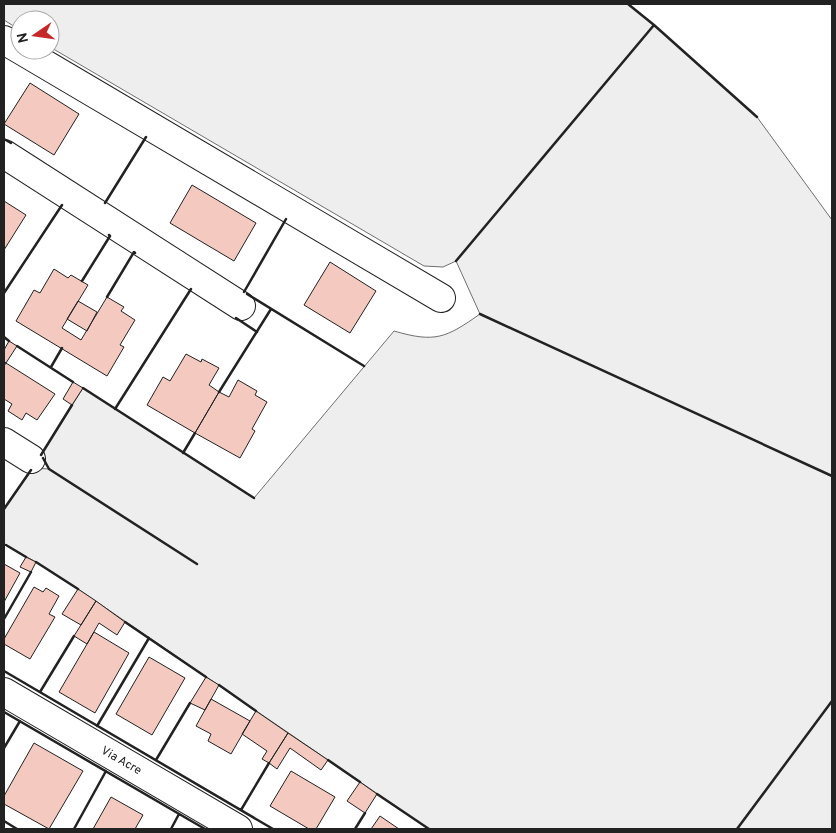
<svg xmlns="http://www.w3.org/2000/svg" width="836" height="833" viewBox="0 0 836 833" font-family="Overpass,sans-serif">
<rect width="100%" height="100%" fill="#fff"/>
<path fill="#eee" stroke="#6f6f6f" d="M 4,4 L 628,4 L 654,25 L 757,117 L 832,220 L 832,829 L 429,829 L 78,589 L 36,562 L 4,544 L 4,509 L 33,468 L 49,469 L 41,455 L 83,388 L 254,498 L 394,331 C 435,343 446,338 480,314 L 456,261 L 443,267 L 424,266 L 50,47 L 50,20 L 20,20 L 20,30 L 4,20 Z"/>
<path fill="#f3c9c0" stroke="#222" d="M 30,83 L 79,114 L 54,155 L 4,124 Z
M 192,185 L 256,223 L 234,261 L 170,223 Z
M 4,201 L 26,215 L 4,250 Z
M 330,262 L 376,291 L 350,333 L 304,305 Z
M 54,269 L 68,278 L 71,275 L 88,285 L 62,328 L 81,340 L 107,297 L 124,307 L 121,311 L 135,320 L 120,345 L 124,347 L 107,376 L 16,321 L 34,290 L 40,293 Z
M 78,301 L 97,312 L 87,331 L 67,319 Z
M 9,341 L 17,346 L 6,363 L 4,361 L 4,350 Z
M 186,354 L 201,362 L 202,359 L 219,368 L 209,385 L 219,392 L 195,433 L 147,405 L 163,377 L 170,381 Z
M 6,363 L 55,394 L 37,420 L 26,413 L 22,420 L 8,411 L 12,404 L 4,399 L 4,366 Z
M 238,380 L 257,391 L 255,395 L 267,402 L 252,429 L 255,431 L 240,458 L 195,433 L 219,392 L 229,397 Z
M 73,382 L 83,388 L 72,405 L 63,399 Z
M 26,557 L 36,562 L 31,572 L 20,567 Z
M 4,564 L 20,573 L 4,602 Z
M 34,587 L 43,592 L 46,588 L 59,596 L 49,614 L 55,617 L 30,659 L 4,644 L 4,639 Z
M 78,589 L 96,601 L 81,625 L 62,614 Z
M 96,601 L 125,622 L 117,635 L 99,623 L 87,644 L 74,636 Z
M 94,632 L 129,653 L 95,713 L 59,692 Z
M 149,657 L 185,678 L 152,735 L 116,714 Z
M 206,677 L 219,685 L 205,710 L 190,703 Z
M 211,699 L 250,721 L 231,754 L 208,741 L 211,734 L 196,726 Z
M 256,711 L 288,733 L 269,763 L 262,759 L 267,751 L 242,734 Z
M 288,733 L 328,760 L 321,770 L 290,748 L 277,769 L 269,763 Z
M 34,743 L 83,771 L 49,829 L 4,804 L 4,796 Z
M 291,771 L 335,797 L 316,829 L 309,829 L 270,806 Z
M 360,782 L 377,794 L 365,813 L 347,801 Z
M 111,797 L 143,815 L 135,829 L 93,829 Z
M 380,816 L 399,829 L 371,829 Z"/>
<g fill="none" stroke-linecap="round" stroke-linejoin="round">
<defs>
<path id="minor" d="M 4,40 L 441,298
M 4,154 L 241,306
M 4,442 L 31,459
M 4,692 L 238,829"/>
</defs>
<use href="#minor" stroke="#222" stroke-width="30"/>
<use href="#minor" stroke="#fff" stroke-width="28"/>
<path stroke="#222" stroke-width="2.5" d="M 628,4 L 654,25 L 757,117
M 4,139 L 11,143
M 105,203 L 146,137
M 456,261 L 654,25
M 82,281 L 110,236 L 109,235
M 244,292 L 286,219
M 4,293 L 62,205
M 247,294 L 364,366
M 107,297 L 134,252 L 135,253
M 480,314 L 832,476
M 236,318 L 257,332
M 4,337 L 9,341
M 17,346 L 73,382
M 51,367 L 62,348
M 83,388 L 254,498
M 219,392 L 271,309
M 115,409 L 191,289
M 183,453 L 195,433
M 41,455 L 72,405
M 43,458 L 49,469 L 197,564
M 4,509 L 31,470
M 6,545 L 26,557
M 36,562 L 78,589
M 4,619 L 31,572
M 125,622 L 206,677
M 4,671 L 273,829
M 219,685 L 256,711
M 40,692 L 74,636
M 4,712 L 205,829
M 97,726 L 149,638
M 4,748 L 20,721
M 156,760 L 190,703
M 328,760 L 360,782
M 377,794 L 429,829
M 241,810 L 269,763
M 4,821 L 17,829
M 74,829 L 106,771
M 171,829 L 179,814
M 355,829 L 365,813
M 737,829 L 832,701"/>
</g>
<g text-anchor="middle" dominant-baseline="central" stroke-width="4" stroke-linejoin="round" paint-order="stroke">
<g font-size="12" fill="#222" stroke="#fff">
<text transform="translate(121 761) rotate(30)">Via Acre</text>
</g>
</g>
<rect width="836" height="833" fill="none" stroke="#222222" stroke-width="10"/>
<g transform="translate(35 35) rotate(257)"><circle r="24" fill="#ffffff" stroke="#a7a7a7"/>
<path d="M0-4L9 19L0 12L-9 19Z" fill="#c62828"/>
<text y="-8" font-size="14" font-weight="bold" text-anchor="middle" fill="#222222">N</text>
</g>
</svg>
